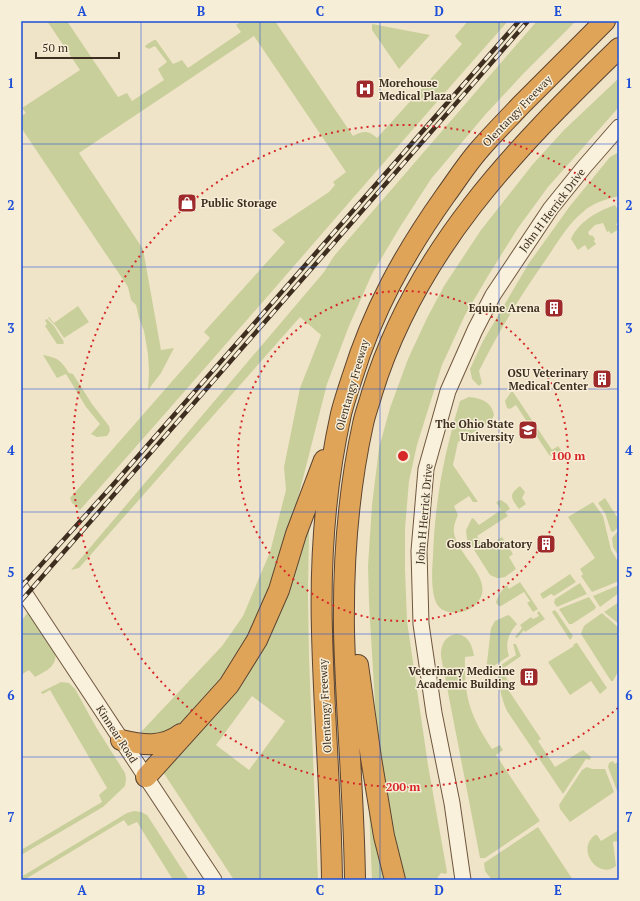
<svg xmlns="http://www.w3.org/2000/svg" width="640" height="901" viewBox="0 0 640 901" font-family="'PT Serif',serif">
<rect width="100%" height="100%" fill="#f0e4c8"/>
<path fill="#c9cf9b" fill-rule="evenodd" d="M 47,21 L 67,21 L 118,97 L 127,93 L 132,101 L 164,80 L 158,69 L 167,62 L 155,46 L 149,49 L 145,47 L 146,45 L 154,40 L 156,40 L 173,64 L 182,60 L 188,68 L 241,32 L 236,25 L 242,21 L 275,21 L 353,136 C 363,131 368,130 377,138 L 462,44 L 456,38 L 455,36 L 468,21 L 508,21 C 365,183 224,348 80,510 L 72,503 L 70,498 L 210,338 L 204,332 L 285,242 L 272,230 L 329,192 L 335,185 L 333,182 L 346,172 L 254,36 L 79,153 L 143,249 L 161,350 L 174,348 L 161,373 L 148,390 L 149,372 L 148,354 L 144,331 L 139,318 L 136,305 L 131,300 L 128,287 L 22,129 L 21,129 L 21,116 L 26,113 L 22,108 L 80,70 Z
M 537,21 L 576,21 L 523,74 L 485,115 L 431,179 L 400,227 L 372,274 L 349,326 L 327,384 L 285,549 L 272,595 L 229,673 L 171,737 L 145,735 L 141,732 L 222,646 L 243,616 L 270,552 L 286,490 L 284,467 L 300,388 L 321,335 L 300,317 L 79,568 L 71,570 L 324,272 L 334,256 Z
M 372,24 L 430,35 L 399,69 L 372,30 Z
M 619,78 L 619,107 L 548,187 L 518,228 L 488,276 L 465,315 L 442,365 L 417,445 L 409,481 L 405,529 L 405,569 L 407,621 L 428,765 L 447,872 L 446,874 L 441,873 L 436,880 L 403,880 L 379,771 L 369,603 L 368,566 L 372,505 L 379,448 L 390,408 L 408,359 L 427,318 L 444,286 L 481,230 L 533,164 L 564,130 Z
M 619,152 L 619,196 C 607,199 592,203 583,212 C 569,223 559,240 549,255 C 523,292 499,330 479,371 L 482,383 L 479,386 L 472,379 L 470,369 L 483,341 L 529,263 L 570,206 L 610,157 Z
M 615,205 L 619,211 L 619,222 L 616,224 L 619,229 L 611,234 L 609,231 L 607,232 L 603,223 L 595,225 L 588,232 L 590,236 L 592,235 L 595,239 L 594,241 L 596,244 L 588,250 L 585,245 L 578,250 L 571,239 C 579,221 598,211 615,205 Z
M 78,306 L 89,322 L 64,338 L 55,325 L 48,318 L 49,317 L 54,323 Z
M 47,319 L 54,326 L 64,342 L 63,343 L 64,344 L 57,344 L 45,326 L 47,324 L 45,320 Z
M 43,355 C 58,358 61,360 69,373 L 73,374 L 92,404 L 109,426 L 110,431 L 107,436 L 97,437 L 91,434 L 100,424 L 86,407 L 66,374 L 57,378 Z
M 511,392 L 513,392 L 552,450 L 558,446 L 567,458 L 557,458 L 549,455 L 516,405 L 510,409 L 507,408 L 505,401 Z
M 469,397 C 481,398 492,402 494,415 L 491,421 L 458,442 L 453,465 L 478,502 L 473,502 L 469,496 L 454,506 L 458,515 C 456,520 453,526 454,532 C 456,554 490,575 481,597 C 477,605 470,610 462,612 C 454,613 445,613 439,607 C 430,597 432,569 433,556 C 435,500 444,454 460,401 Z
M 520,486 L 525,492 L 522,498 L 526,504 L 519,509 C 511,498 508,495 520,486 Z
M 605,498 L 619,520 L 619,527 L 613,532 L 611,531 L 605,513 L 598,503 Z
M 501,500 L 507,504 L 510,509 L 505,512 L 508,516 L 477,536 L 485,548 L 502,537 L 513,554 L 509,557 L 516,569 L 505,577 L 500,578 L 497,578 L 490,575 L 467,539 L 466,530 L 472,518 L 474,519 L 479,525 L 501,510 L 496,502 Z
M 593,502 L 603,516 L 611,550 L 619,563 L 619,581 L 592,592 L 581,576 L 583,574 L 580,569 L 595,558 L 568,517 Z
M 307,529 L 309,530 L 308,595 L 309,657 L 318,880 L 234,880 L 163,772 L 266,644 L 284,605 ZM 252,696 L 285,721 L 249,770 L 216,745 Z
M 619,530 L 619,557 L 613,547 L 612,538 Z
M 570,574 L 576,582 L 554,596 L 551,594 L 543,599 L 540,594 Z
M 520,582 L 538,609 L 533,612 L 527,603 L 530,601 L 524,592 L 501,606 L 499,606 L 496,603 C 497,596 502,590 507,585 L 509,589 Z
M 580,583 L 587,594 L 557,607 L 554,603 L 555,599 Z
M 619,585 L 619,593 L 600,607 L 593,596 Z
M 589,597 L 596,607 L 595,609 L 572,624 L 569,624 L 559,609 Z
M 619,602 L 619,624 L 604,612 Z
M 30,610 L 55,652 C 58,666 46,671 35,677 L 29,670 L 21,675 L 21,621 Z
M 554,610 L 556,611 L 573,636 L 570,640 L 552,612 Z
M 539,611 L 545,619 L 525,632 L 524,630 L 517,638 L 515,637 L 522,628 L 520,625 L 531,617 L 533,619 L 539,616 L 537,613 Z
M 602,613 L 619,628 L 619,670 L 613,681 L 611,681 L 581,634 L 583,628 L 585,625 Z
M 508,615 L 510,616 L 517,624 C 508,634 505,643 509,656 L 486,671 L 491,628 L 495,621 Z
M 457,634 C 469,636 472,645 474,656 L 465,657 C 464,698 470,715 492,749 L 500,745 L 503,750 L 496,755 L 540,821 L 485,858 L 480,858 L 441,656 C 441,645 444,636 457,634 Z
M 576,643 L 577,643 L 607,688 L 600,694 L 591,681 L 570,695 L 548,662 L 574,646 L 573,645 Z
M 513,644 L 516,644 L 521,656 L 501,670 L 511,685 L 507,688 L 541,739 L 538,741 L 555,767 L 583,750 L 591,757 L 590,760 L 586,759 L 563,794 L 507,711 C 500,696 499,683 498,667 L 516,655 Z
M 61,682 L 69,683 L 75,689 L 96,727 L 125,773 L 126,779 L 125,786 L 103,807 L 21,855 L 21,850 L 102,802 L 99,795 L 107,788 L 50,690 L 43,694 L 41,693 L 41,692 Z
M 613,761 L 615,764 L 619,761 L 619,796 L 608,767 L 609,763 Z
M 587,767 L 592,769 L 605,769 L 614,792 L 570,822 L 560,809 L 559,805 L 582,770 Z
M 369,808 L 373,808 L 388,880 L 372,880 Z
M 134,811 L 141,812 L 147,815 L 189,880 L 173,880 L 137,822 L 128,826 L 124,820 L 24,880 L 21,880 L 21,877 L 127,813 Z
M 538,827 L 573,880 L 492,880 L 485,871 L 484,863 Z
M 619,830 L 619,841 L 613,842 L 616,866 C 599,880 575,850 595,835 L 597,835 L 601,841 Z"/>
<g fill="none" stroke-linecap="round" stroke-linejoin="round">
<defs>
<path id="secondary" d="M 21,588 L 214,880
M 463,880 L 452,803 L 434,713 L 421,624 L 419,551 L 426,469 L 448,391 L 475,330 L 493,295 L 551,208 L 585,166 L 619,127"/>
<path id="highway" d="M 358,665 L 371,758 L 384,836 L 395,880
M 121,740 C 142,745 163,748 181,734
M 146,777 L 229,685 L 257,640 L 279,590 L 296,534 L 324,460
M 332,880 C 331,797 324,715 322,632 C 320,560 325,486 341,414 C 344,402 348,390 352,378 C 373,310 404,254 445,196 C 456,181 466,165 479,150 C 492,135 507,120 521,105 C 549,77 577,49 605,21
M 355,880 C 354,797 346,714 344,631 C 343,562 348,492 363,424 C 365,414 369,404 372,393 C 416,250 514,150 619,48"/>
</defs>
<use href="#secondary" stroke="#6f573f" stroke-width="17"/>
<use href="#highway" stroke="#5b4430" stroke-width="22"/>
<use href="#secondary" stroke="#faf1dc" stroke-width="15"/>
<use href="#highway" stroke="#e0a458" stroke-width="20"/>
<defs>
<path id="rail" d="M 21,587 L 111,487 L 519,21
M 21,601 L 528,21"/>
</defs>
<use href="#rail" stroke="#3d2e20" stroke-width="4.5"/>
<use href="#rail" stroke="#f7eed8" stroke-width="3" stroke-dasharray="9" stroke-linecap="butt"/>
</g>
<path fill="none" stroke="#1d4ed8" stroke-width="1" stroke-opacity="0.55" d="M 141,21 L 141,880M 260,21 L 260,880M 380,21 L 380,880M 499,21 L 499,880M 21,144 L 619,144M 21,267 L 619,267M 21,389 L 619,389M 21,512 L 619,512M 21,634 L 619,634M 21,757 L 619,757"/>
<g fill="none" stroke="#d62828" stroke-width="2" stroke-dasharray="2 4">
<circle cx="403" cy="456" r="165"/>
<path d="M618 708A331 331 0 1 1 618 204"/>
</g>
<defs>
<symbol id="hospital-square" viewBox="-11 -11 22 22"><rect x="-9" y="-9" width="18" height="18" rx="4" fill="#9e2a2b" stroke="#f7eed8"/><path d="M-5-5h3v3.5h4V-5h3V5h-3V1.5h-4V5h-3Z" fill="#fff"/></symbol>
<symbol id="shop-square" viewBox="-11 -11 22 22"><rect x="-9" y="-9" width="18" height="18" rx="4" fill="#9e2a2b" stroke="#f7eed8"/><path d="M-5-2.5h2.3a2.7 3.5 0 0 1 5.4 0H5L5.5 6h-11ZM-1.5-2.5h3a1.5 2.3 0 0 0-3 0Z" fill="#fff"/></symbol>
<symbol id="building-square" viewBox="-11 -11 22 22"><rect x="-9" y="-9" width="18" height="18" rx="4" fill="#9e2a2b" stroke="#f7eed8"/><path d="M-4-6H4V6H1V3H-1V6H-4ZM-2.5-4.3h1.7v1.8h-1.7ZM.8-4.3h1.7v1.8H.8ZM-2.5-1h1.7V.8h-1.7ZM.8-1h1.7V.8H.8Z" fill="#fff"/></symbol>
<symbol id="university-square" viewBox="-11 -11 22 22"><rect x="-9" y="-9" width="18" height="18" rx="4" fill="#9e2a2b" stroke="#f7eed8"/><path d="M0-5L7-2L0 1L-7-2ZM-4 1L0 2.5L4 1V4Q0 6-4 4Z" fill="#fff"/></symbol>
</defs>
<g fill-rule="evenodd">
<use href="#hospital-square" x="354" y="78" width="22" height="22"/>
<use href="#shop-square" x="176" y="192" width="22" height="22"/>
<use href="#building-square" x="543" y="297" width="22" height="22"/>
<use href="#building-square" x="591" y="368" width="22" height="22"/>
<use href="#university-square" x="517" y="419" width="22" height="22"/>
<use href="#building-square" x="535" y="533" width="22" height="22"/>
<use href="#building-square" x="518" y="666" width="22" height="22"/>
</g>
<g text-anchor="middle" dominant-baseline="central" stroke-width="3" stroke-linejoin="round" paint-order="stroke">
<g font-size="11" font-weight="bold" fill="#3d2e20" stroke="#f7eed8" text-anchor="end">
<text x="379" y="83" text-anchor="start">Morehouse<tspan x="379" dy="13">Medical Plaza</tspan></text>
<text x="201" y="203" text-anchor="start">Public Storage</text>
<text x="540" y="308">Equine Arena</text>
<text x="588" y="373">OSU Veterinary<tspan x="588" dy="13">Medical Center</tspan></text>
<text x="514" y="424">The Ohio State<tspan x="514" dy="13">University</tspan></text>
<text x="532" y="544">Goss Laboratory</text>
<text x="515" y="671">Veterinary Medicine<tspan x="515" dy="13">Academic Building</tspan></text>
</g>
<g font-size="11" fill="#3d2e20" stroke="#f7eed8">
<text transform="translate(517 111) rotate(-46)">Olentangy Freeway</text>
<text transform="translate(552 210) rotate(-53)">John H Herrick Drive</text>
<text transform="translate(352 385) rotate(-74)">Olentangy Freeway</text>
<text transform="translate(424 514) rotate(-85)">John H Herrick Drive</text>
<text transform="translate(325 706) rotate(-93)">Olentangy Freeway</text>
<text transform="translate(117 734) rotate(57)">Kinnear Road</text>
</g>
</g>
<circle cx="403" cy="456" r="6" fill="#d62828" stroke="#f7eed8" stroke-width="2"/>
<g font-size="12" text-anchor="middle" font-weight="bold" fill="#d62828" stroke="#f7eed8" stroke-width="3" stroke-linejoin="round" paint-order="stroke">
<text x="568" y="460">100 m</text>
<text x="403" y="791">200 m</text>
</g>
<rect width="640" height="901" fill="none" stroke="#f7eed8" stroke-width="44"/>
<path d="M36 52v6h83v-6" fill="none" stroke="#3d2e20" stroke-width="2"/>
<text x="42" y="52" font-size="12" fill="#3d2e20" stroke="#f7eed8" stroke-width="3" paint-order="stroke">50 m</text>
<rect x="22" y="22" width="596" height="857" fill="none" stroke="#1d4ed8" stroke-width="1.5"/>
<g font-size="13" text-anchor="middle" font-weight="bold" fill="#1d4ed8">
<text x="82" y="16">A</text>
<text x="201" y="16">B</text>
<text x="320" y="16">C</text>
<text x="439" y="16">D</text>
<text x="558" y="16">E</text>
<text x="11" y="88">1</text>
<text x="629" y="88">1</text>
<text x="11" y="210">2</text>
<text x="629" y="210">2</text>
<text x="11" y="333">3</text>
<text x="629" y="333">3</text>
<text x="11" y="455">4</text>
<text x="629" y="455">4</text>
<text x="11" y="577">5</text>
<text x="629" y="577">5</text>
<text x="11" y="700">6</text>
<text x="629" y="700">6</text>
<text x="11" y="822">7</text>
<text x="629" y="822">7</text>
<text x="82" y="895">A</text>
<text x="201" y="895">B</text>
<text x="320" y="895">C</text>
<text x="439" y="895">D</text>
<text x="558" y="895">E</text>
</g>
</svg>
